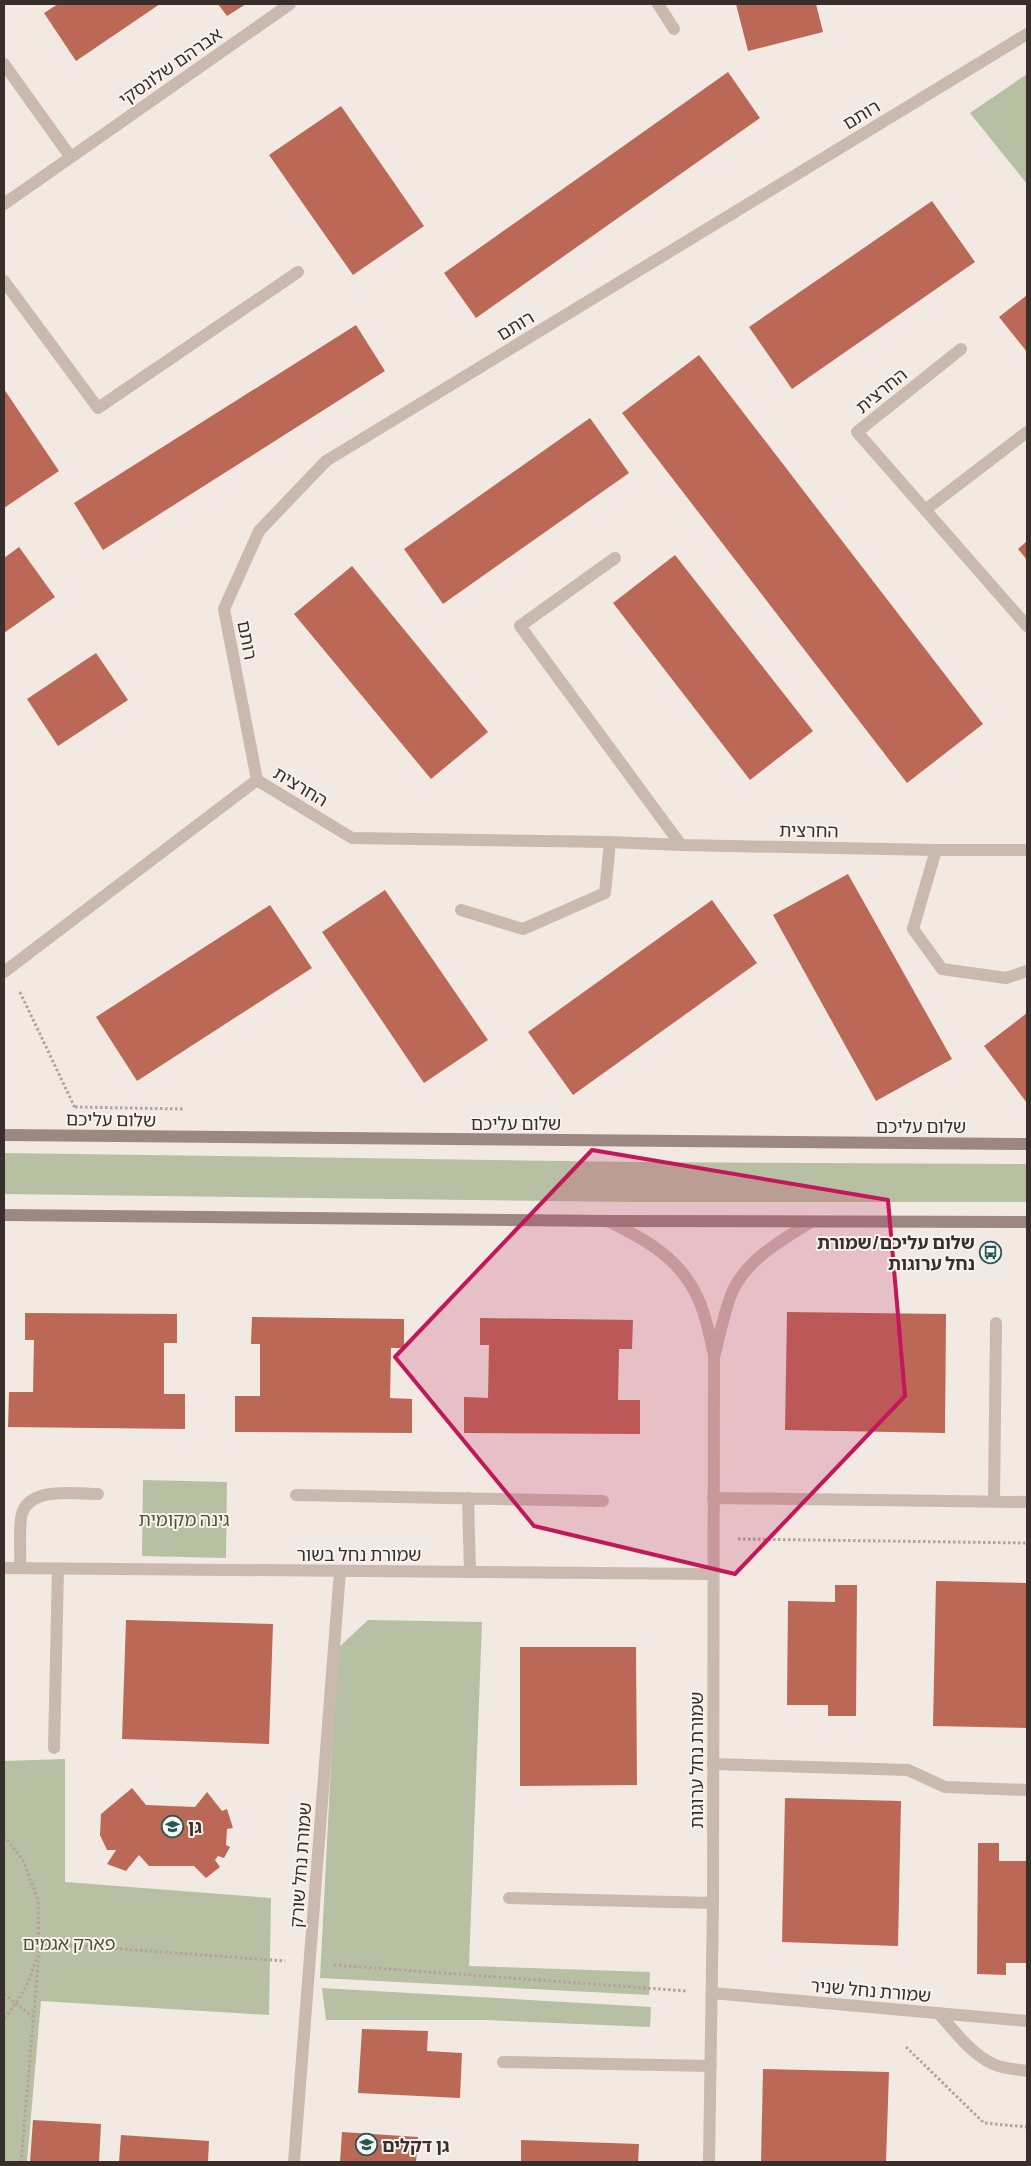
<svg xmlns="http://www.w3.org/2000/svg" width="1031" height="2166" viewBox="0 0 1031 2166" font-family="Manrope,'Noto Sans Hebrew',sans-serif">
<rect width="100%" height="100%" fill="#f1e9e2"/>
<path fill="#b8c0a3" d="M 1027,74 L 1027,184 L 970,113 Z
M 4,1153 L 634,1162 L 1027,1164 L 1027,1202 L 634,1202 L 4,1194 Z
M 143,1480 L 227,1482 L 226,1558 L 142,1556 Z
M 368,1620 L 482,1622 L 469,1966 L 650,1972 L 649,1995 L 320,1978 L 337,1649 Z
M 65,1759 L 65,1882 L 271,1898 L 269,2015 L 41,2001 L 27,2162 L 4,2162 L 4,1761 Z
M 322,1988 L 651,2007 L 650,2027 L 486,2020 L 326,2020 Z"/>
<path fill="#bb6857" d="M 58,4 L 160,4 L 76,61 L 44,13 Z
M 218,4 L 246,4 L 227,16 Z
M 736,4 L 816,4 L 823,32 L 748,51 Z
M 728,72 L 760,118 L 476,318 L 444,273 Z
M 341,106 L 424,226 L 353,275 L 269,155 Z
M 932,201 L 975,262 L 792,389 L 749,327 Z
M 1027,295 L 1027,352 L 999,317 Z
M 356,325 L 385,371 L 103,550 L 74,503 Z
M 699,355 L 983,724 L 907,783 L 622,413 Z
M 4,389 L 59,471 L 4,508 Z
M 590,418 L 629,473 L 443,604 L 404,549 Z
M 1027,541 L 1027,560 L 1018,549 Z
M 19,547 L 55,597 L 4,633 L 4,558 Z
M 675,555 L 813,731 L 750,780 L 613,603 Z
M 352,566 L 488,732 L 431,779 L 294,614 Z
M 96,653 L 128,700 L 58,746 L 27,699 Z
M 848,874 L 952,1059 L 876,1101 L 773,915 Z
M 385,890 L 488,1040 L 424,1083 L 322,932 Z
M 712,900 L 757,963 L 573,1095 L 528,1032 Z
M 270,905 L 312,968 L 137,1081 L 96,1017 Z
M 1027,1013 L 1027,1103 L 984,1046 Z
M 787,1312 L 946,1314 L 945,1433 L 785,1430 Z
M 25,1313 L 177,1314 L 177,1343 L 164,1343 L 164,1394 L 185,1394 L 185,1429 L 8,1427 L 9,1392 L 33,1392 L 34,1340 L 25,1340 Z
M 252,1317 L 404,1319 L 404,1348 L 391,1348 L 390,1398 L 412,1399 L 412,1433 L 235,1432 L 235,1396 L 260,1396 L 260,1344 L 251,1344 Z
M 480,1318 L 633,1320 L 632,1349 L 619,1349 L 618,1400 L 640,1400 L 640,1434 L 464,1433 L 464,1397 L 488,1398 L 489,1345 L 480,1345 Z
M 936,1581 L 1027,1583 L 1027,1728 L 933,1726 Z
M 835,1585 L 857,1585 L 856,1716 L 828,1716 L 828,1705 L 787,1705 L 788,1601 L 835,1602 Z
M 126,1620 L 273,1624 L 269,1744 L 122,1739 Z
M 520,1647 L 636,1647 L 637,1785 L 520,1786 Z
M 132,1788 L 146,1805 L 195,1807 L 207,1792 L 222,1811 L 227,1809 L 233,1828 L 227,1829 L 226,1845 L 230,1847 L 224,1858 L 218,1856 L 215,1860 L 220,1867 L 206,1878 L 194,1866 L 149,1866 L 139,1855 L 126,1871 L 107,1864 L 116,1850 L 107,1850 L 100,1835 L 101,1814 Z
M 785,1798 L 901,1801 L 898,1946 L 782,1942 Z
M 978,1843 L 999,1843 L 999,1861 L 1027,1861 L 1027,1963 L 1006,1963 L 1006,1975 L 977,1974 Z
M 362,2029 L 428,2031 L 427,2051 L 462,2053 L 460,2098 L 358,2093 Z
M 763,2069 L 889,2072 L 886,2162 L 761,2162 Z
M 33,2120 L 101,2124 L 99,2162 L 30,2162 Z
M 342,2132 L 418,2137 L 416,2162 L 340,2162 Z
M 121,2135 L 209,2141 L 208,2162 L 119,2162 Z
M 521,2140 L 639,2144 L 638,2162 L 521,2162 Z"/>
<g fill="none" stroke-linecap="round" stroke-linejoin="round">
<path stroke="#b5a399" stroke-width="3" stroke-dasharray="2.5 2.5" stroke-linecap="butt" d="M 20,992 L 75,1108
M 75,1107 L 184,1109
M 738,1539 L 1027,1543
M 4,1836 L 23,1860 L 38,1900 L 39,1944
M 334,1965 L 687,1991
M 4,1994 L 33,2017
M 4,2018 C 21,1999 31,1980 37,1955
M 906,2047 L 984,2123 L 1027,2127
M 21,2162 L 40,1943 L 285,1961"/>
<path stroke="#c9b9ae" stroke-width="12" d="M 658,4 L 674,29
M 4,281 L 98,408 L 298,272
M 296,1495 L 603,1501
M 468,1498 L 470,1572
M 713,1498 L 1027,1502
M 994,1501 L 996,1323
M 20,1568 C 21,1552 19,1534 21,1518 C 26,1485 75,1494 98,1494
M 54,1748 L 58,1569
M 713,1764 L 908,1770 L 945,1787 L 1027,1790
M 509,1898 L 713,1903
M 938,2013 C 954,2030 971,2054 993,2064 C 1003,2069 1015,2069 1027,2071
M 503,2062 L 711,2066"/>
<path stroke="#c9b9ae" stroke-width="12" d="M 4,64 L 70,156
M 4,204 L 290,4
M 961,349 L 857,432 L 1027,626
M 925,510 L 1027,432
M 615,558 L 520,626 L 681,845
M 257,780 L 224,609 L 259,531 L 326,461 L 1027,34
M 936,850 L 913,929 L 942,969 L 1006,978 L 1027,971
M 461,910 L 523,929 L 605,893 L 610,842
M 4,972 L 257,780 L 352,838 L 610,842 L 681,845 L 936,850 L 1027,850
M 608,1221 C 647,1240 683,1260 700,1303 C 707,1319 710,1338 714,1355
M 4,1568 L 713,1574
M 712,1993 L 1027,2021
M 294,2162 L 340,1571
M 709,2162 L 713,1903 L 714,1357 C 720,1335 724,1311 733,1290 C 749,1258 782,1240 811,1222"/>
<path stroke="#9c8880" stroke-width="12" d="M 4,1135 L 1027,1144
M 4,1215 L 608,1221 L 1027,1222"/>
</g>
<path fill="#c2185b" fill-opacity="0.2" stroke="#c2185b" stroke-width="4" stroke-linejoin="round" d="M 592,1150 L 888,1200 L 905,1396 L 735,1574 L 534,1526 L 395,1357 Z"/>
<defs>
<symbol id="bus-ring" viewBox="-11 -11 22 22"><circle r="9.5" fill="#f9f3ee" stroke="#255656" stroke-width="1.5"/><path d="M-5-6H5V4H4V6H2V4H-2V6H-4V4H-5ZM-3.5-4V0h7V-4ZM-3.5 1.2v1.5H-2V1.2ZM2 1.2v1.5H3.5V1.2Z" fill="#255656"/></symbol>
<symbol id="school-ring" viewBox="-11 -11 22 22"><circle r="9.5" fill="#f9f3ee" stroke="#255656" stroke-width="1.5"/><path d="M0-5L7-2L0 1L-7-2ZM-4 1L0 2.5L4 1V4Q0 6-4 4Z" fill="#255656"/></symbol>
</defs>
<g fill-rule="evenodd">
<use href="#bus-ring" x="978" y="1240" width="25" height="25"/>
<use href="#school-ring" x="160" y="1814" width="25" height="25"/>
<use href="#school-ring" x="354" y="2132" width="25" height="25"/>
</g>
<g text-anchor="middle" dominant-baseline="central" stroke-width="4" stroke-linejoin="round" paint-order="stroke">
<g font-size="18" fill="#382f2c" stroke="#f9f3ee">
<text transform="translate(170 66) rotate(-35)">אברהם שלונסקי</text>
<text transform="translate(861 114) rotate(-31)">רותם</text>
<text transform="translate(515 325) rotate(-31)">רותם</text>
<text transform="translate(881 390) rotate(-39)">החרצית</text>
<text transform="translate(248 640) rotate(79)">רותם</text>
<text transform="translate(301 786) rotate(31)">החרצית</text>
<text transform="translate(809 830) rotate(1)">החרצית</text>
<text transform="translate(111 1119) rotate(1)">שלום עליכם</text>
<text x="516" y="1123">שלום עליכם</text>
<text x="921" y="1126">שלום עליכם</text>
<text x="359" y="1554">שמורת נחל בשור</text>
<text transform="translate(696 1760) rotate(-90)">שמורת נחל ערוגות</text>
<text transform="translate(300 1865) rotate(-86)">שמורת נחל שורק</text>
<text transform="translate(871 1990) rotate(5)">שמורת נחל שניר</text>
</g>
<g font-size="18" font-weight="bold" fill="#382f2c" stroke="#f9f3ee" text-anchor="start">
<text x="975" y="1242" text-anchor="end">שלום עליכם/שמורת<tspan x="975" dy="21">נחל ערוגות</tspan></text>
<text x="188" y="1826">גן</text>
<text x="382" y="2145">גן דקלים</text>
</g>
<g font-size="18" fill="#4a5432" stroke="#f9f3ee">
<text x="184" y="1519">גינה מקומית</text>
<text x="69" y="1943">פארק אגמים</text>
</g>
</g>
<rect width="1031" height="2166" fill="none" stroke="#382f2c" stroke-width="10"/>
</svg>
